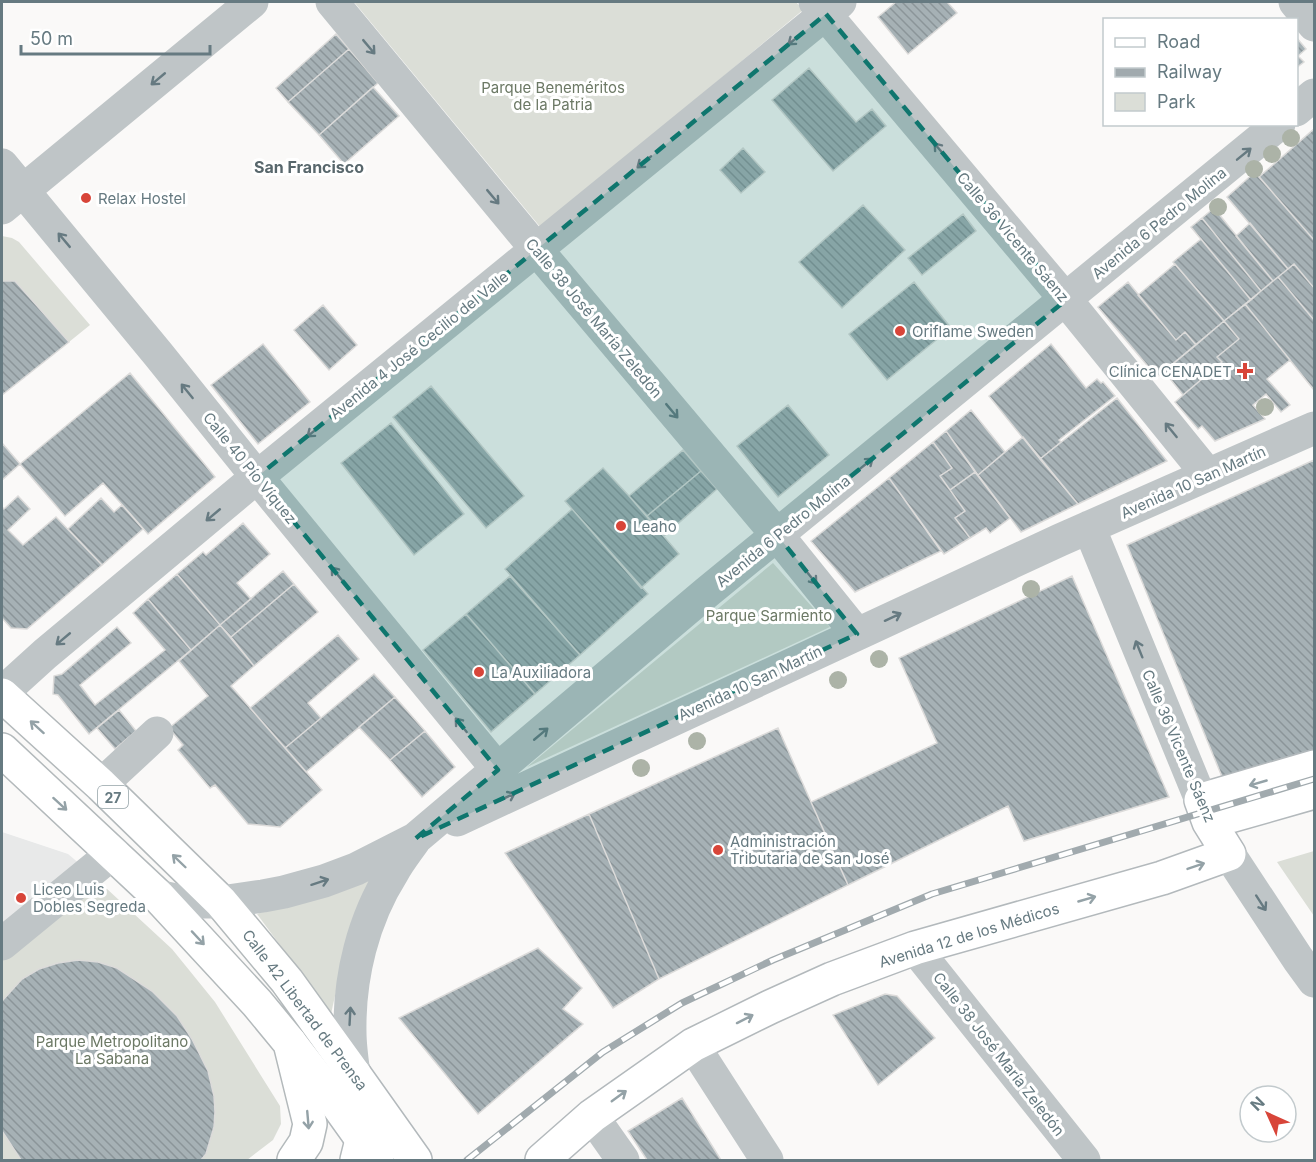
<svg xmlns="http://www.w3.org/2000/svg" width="1316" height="1162" viewBox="0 0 1316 1162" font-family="Inter,sans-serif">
<defs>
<pattern id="building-back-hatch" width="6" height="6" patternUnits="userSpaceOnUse" patternTransform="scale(1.5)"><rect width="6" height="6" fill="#a6b1b5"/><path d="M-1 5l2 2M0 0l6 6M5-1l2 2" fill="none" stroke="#8b9599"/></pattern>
</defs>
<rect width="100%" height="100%" fill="#faf9f8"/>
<path fill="#e8e9e9" d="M 2,832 L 68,854 L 81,865 L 2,931 Z"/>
<path fill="#dbded7" d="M 354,2 L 796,2 L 803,10 L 541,228 Z
M 2,236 L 12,238 L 19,242 L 90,325 L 69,342 L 15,281 L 2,281 Z
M 773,563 L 830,627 L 527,767 Z
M 1314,851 L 1314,916 L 1277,862 Z
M 382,867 L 347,941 L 331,1014 L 257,914 Z
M 93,876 L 172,949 L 215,1002 L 280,1106 L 281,1124 L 273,1140 L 247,1160 L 2,1160 L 2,954 Z"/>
<path fill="url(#building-back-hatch)" stroke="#dcdbda" stroke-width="1.5" d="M 896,2 L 947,2 L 957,13 L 908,54 L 878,17 Z
M 336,34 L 349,49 L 288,102 L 276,88 Z
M 1296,37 L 1306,49 L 1298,56 L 1304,62 L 1296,68 Z
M 349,49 L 378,83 L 319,135 L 288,102 Z
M 809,68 L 856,122 L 872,109 L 886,126 L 833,171 L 772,100 Z
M 373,87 L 399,116 L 344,164 L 319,135 Z
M 1314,129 L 1314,240 L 1259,177 Z
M 743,148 L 765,172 L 741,193 L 720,170 Z
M 1255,172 L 1314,240 L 1314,288 L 1294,264 L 1288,269 L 1227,197 Z
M 863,205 L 905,250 L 842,308 L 799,262 Z
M 1214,208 L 1273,281 L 1261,291 L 1202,218 Z
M 963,214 L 976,231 L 922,275 L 908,258 Z
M 1202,218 L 1261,291 L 1251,300 L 1191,227 Z
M 1250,223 L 1288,269 L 1273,281 L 1236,236 Z
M 1201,239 L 1251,300 L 1224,321 L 1173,262 Z
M 1175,264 L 1224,321 L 1196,345 L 1185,332 L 1176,340 L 1138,295 Z
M 1294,264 L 1314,288 L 1314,320 L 1278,277 Z
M 1278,277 L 1314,320 L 1314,390 L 1245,304 Z
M 2,281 L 15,281 L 69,342 L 2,395 Z
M 914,282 L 951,328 L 887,380 L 849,334 Z
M 1128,282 L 1176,340 L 1185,332 L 1196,345 L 1157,377 L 1098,307 Z
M 1245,304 L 1290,360 L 1267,379 L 1290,405 L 1281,412 L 1266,394 L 1253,405 L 1265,419 L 1215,441 L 1202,426 L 1198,429 L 1175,402 L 1222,362 L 1217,357 L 1239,339 L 1224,321 Z
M 323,305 L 357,345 L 329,370 L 294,330 Z
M 1224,321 L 1239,339 L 1217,357 L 1222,362 L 1183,395 L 1164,371 Z
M 263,344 L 310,402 L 258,444 L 211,385 Z
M 1051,344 L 1086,388 L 1097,379 L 1101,383 L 1103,382 L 1115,396 L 1059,440 L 1061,442 L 1040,459 L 989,396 Z
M 130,373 L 215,477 L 148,534 L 103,483 L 65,516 L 20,464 Z
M 431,386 L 524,496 L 486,528 L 393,417 Z
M 1117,398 L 1167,461 L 1078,504 L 1040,459 Z
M 788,405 L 829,455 L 778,497 L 737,446 Z
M 971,410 L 1005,452 L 978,475 L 946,431 Z
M 391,423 L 464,514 L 414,555 L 341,463 Z
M 946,431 L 975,472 L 950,490 L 940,476 L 952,468 L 933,442 Z
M 1023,437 L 1078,504 L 1021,532 L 978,475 Z
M 933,442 L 952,468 L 940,476 L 965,511 L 955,518 L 970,538 L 944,554 L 889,478 Z
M 2,443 L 20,464 L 2,480 Z
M 683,450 L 701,471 L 647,516 L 629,496 Z
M 1314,460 L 1314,759 L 1225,784 L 1127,545 Z
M 603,468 L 629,496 L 679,554 L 641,588 L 565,501 Z
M 701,471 L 717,489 L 664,536 L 647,516 Z
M 975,472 L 1010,518 L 990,533 L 986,528 L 970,538 L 955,518 L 965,511 L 950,490 Z
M 889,478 L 941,551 L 855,592 L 811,541 Z
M 18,496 L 30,509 L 8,530 L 23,545 L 56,517 L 102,565 L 27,629 L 11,628 L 2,618 L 2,507 L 4,509 Z
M 101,498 L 114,512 L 122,505 L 143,529 L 102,565 L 68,529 Z
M 572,509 L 648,594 L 580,655 L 505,569 Z
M 243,523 L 270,554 L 237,583 L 251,599 L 220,625 L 177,574 L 203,552 L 206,555 Z
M 283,571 L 294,584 L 231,637 L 220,625 Z
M 177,574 L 220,625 L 191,650 L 148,599 Z
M 510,576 L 580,655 L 535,694 L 466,614 Z
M 1072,576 L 1169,797 L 1024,841 L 1008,806 L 848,885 L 811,802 L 937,743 L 899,658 Z
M 294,584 L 318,612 L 254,666 L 231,637 Z
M 148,599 L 191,650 L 89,734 L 58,695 L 53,694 L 54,676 L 62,674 L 117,627 L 131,643 L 80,685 L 95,705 L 165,650 L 133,613 Z
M 466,614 L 535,694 L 491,732 L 423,650 Z
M 220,625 L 254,666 L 231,686 L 322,790 L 280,827 L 248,824 L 215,785 L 210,788 L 178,750 L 183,745 L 169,728 L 208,696 L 179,661 Z
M 338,635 L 359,659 L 308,703 L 321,718 L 285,748 L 250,708 Z
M 374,674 L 395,697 L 306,772 L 285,748 Z
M 395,697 L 425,731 L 390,760 L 359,727 Z
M 119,710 L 136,731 L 115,749 L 97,728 Z
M 778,728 L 848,885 L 659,979 L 589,814 Z
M 425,731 L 455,767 L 422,797 L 390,760 Z
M 589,814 L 659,979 L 613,1008 L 505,853 Z
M 538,948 L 582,988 L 563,1009 L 583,1024 L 478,1114 L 399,1018 Z
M 78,960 L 98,962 L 117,968 L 152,991 L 177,1016 L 192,1039 L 208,1071 L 214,1096 L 215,1112 L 214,1127 L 206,1154 L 201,1160 L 21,1160 L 2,1131 L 2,1001 L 22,979 L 39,969 L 58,963 Z
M 885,994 L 897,996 L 935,1038 L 878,1085 L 833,1015 Z
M 682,1098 L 721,1160 L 647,1160 L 628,1131 Z"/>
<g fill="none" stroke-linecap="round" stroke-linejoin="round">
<defs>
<path id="major" d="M 1209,822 L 1314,792
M 290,1043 L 334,1100 L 377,1160
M 354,1074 L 415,1160
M 542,1160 L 592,1116 L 693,1045 L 770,1007 L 832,979 L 915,948 L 1162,878 L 1229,854 L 1209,822 L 1201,800 L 1314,767"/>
<path id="highway" d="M 2,695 L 101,785 L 221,902 L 287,981 L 354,1074 L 363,1102 L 364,1124 L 362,1140 L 357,1160
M 2,750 L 158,896 L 257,1003 L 290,1043 L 310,1124 L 306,1142 L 294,1160"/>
</defs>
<use href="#major" stroke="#b3b9bc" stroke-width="36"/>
<use href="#highway" stroke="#b3b9bb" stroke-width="36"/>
<path stroke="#bfc5c7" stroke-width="33" d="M 332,2 L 537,250 L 778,536 L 857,634
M 815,2 L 1066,300 L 1208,475
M 1295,2 L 1314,25
M 1296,110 L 1314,95
M 2,165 L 158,354 L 257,477 L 498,770
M 2,208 L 252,2
M 1089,527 L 1201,800
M 2,693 L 45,654 L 257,477 L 840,2
M 101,785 L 157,733
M 457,820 L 1060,540 L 1314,428
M 1229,854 L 1298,959 L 1314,981
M 158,896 L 181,901 L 201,902 L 221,902 L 263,896 L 284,892 L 324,881 L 356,869 L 415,839 L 706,593 L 1279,124
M 2,944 L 113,853
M 915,948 L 1084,1160
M 693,1045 L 767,1160
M 354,1074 C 352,1060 350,1046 350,1032 C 349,977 363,919 393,872 C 399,861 407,851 414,841
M 592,1116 L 623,1160"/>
<use href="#major" stroke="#fff" stroke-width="33"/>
<use href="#highway" stroke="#fff" stroke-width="33"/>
<defs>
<path id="rail" d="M 467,1160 L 603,1052 L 682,1003 L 773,960 L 932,894 L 1314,779"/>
</defs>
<use href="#rail" stroke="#a1aaae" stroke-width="7"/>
<use href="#rail" stroke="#fff" stroke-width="4.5" stroke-dasharray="14" stroke-linecap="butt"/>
</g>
<g fill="#acb3a7">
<circle cx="1291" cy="138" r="9"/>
<circle cx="1272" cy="154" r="9"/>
<circle cx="1254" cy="169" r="9"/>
<circle cx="1218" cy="207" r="9"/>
<circle cx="1265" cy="407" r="9"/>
<circle cx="1031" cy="589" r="9"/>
<circle cx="879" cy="659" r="9"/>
<circle cx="838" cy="680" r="9"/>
<circle cx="697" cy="741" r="9"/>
<circle cx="641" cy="768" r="9"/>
</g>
<defs><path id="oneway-shaft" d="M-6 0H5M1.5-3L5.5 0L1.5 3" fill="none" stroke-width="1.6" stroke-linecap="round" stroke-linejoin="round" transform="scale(1.5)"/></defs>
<g stroke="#667a81">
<use href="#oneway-shaft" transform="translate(795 39) rotate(141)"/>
<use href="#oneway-shaft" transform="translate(369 47) rotate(50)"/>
<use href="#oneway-shaft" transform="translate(158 79) rotate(140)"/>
<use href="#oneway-shaft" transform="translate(940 150) rotate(-130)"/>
<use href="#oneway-shaft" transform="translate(1244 154) rotate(-39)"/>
<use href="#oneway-shaft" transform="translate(644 162) rotate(141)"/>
<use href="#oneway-shaft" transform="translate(493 197) rotate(50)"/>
<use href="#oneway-shaft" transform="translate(64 240) rotate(-130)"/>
<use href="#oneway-shaft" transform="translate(187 391) rotate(-129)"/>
<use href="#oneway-shaft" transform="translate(672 411) rotate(50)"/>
<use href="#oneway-shaft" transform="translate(1171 430) rotate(-129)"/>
<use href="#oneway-shaft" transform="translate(314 431) rotate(141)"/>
<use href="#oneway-shaft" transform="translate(866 464) rotate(-39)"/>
<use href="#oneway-shaft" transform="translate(213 515) rotate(140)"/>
<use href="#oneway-shaft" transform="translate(337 574) rotate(-129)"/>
<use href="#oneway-shaft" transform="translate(811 577) rotate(51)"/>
<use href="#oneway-shaft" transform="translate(893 617) rotate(-25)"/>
<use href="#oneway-shaft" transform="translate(63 639) rotate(140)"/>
<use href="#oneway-shaft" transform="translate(1139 649) rotate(-112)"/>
<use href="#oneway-shaft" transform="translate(461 725) rotate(-129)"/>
<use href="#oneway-shaft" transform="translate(541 734) rotate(-40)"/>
<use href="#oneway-shaft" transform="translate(507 797) rotate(-25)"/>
<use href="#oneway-shaft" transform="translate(320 882) rotate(-18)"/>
<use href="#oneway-shaft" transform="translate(1261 903) rotate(57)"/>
<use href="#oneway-shaft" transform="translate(350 1016) rotate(-87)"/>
</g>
<g stroke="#94a2a7">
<use href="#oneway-shaft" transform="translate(37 727) rotate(-138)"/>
<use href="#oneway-shaft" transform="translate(1258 783) rotate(164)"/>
<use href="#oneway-shaft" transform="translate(60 804) rotate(42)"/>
<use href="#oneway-shaft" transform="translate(179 861) rotate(-136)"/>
<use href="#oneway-shaft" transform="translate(1196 866) rotate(-19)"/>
<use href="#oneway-shaft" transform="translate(1087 899) rotate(-16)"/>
<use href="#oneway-shaft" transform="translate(198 938) rotate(47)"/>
<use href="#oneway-shaft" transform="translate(745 1019) rotate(-27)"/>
<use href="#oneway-shaft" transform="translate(619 1096) rotate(-36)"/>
<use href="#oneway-shaft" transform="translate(308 1120) rotate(85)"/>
</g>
<path fill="#0f766e" fill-opacity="0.2" stroke="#0f766e" stroke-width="4.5" stroke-dasharray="12 8" stroke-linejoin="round" d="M 826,14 L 1066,300 L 778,536 L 857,634 L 415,839 L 498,770 L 257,477 Z"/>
<g fill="#d84539" stroke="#fff" stroke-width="2">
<circle cx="86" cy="198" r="6"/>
<circle cx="900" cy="331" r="6"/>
<path d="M1242 362h6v6h6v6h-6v6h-6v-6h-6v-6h6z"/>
<circle cx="621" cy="526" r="6"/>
<circle cx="479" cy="672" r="6"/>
<circle cx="718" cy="850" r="6"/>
<circle cx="21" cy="898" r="6"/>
</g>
<g text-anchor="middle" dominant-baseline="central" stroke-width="6" stroke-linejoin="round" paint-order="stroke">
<rect fill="#fff" stroke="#94a2a7" stroke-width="1.5" x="98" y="786" width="30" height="22" rx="4.5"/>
<g font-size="14" font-weight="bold" fill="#667a81">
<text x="113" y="797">27</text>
</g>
<g font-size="15" fill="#6c7965" stroke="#fff">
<text x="553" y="87">Parque Beneméritos<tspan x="553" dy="17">de la Patria</tspan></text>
<text x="769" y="615">Parque Sarmiento</text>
<text x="112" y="1041">Parque Metropolitano<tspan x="112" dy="17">La Sabana</tspan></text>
</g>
<g font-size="15" fill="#667a81" stroke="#fff" text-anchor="start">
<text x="98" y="198">Relax Hostel</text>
<text x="912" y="331">Oriflame Sweden</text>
<text x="1232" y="371" text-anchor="end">Clínica CENADET</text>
<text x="633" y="526">Leaho</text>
<text x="491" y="672">La Auxiliadora</text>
<text x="730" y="841">Administración<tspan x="730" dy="17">Tributaria de San José</tspan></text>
<text x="33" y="889">Liceo Luis<tspan x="33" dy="17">Dobles Segreda</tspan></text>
</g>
<g font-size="15" fill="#667a81" stroke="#fff">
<text transform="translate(1159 223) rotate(-39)">Avenida 6 Pedro Molina</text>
<text transform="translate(1013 237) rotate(50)">Calle 36 Vicente Sáenz</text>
<text transform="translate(594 318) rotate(50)">Calle 38 José María Zeledón</text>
<text transform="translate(419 345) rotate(-39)">Avenida 4 José Cecilio del Valle</text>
<text transform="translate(250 468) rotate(51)">Calle 40 Pío Víquez</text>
<text transform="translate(1193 482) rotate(-24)">Avenida 10 San Martín</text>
<text transform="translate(783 531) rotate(-39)">Avenida 6 Pedro Molina</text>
<text transform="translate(750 683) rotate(-25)">Avenida 10 San Martín</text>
<text transform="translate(1179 746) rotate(67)">Calle 36 Vicente Sáenz</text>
<text transform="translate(969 935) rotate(-17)">Avenida 12 de los Médicos</text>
<text transform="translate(305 1010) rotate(53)">Calle 42 Libertad de Prensa</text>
<text transform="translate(999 1054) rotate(52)">Calle 38 José María Zeledón</text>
</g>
<g font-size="16" font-weight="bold" fill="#58676c" stroke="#fff">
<text x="309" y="167">San Francisco</text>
</g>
</g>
<rect width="1316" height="1162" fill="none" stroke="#667a81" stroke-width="6"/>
<rect x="1103" y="18" width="195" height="108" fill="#ffffff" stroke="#c2cacd" stroke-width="1.5"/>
<rect x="1115" y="38" width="30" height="9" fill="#ffffff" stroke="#c2cacd" stroke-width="1.5"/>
<text x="1157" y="48" font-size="18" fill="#667a81">Road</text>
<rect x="1115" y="68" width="30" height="9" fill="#a1aaae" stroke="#c2cacd" stroke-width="1.5"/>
<text x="1157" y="78" font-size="18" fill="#667a81">Railway</text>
<rect x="1115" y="93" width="30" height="18" fill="#dbded7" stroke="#c2cacd" stroke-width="1.5"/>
<text x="1157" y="108" font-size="18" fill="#667a81">Park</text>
<g transform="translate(1268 1114) rotate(315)"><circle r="28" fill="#ffffff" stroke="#c2cacd" stroke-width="1.5"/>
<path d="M0-4.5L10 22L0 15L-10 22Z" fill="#d84539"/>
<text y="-9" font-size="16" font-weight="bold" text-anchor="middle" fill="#667a81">N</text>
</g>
<path d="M21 45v9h189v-9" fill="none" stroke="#667a81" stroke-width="3"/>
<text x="30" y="45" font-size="18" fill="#667a81" stroke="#ffffff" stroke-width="4.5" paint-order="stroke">50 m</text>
</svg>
